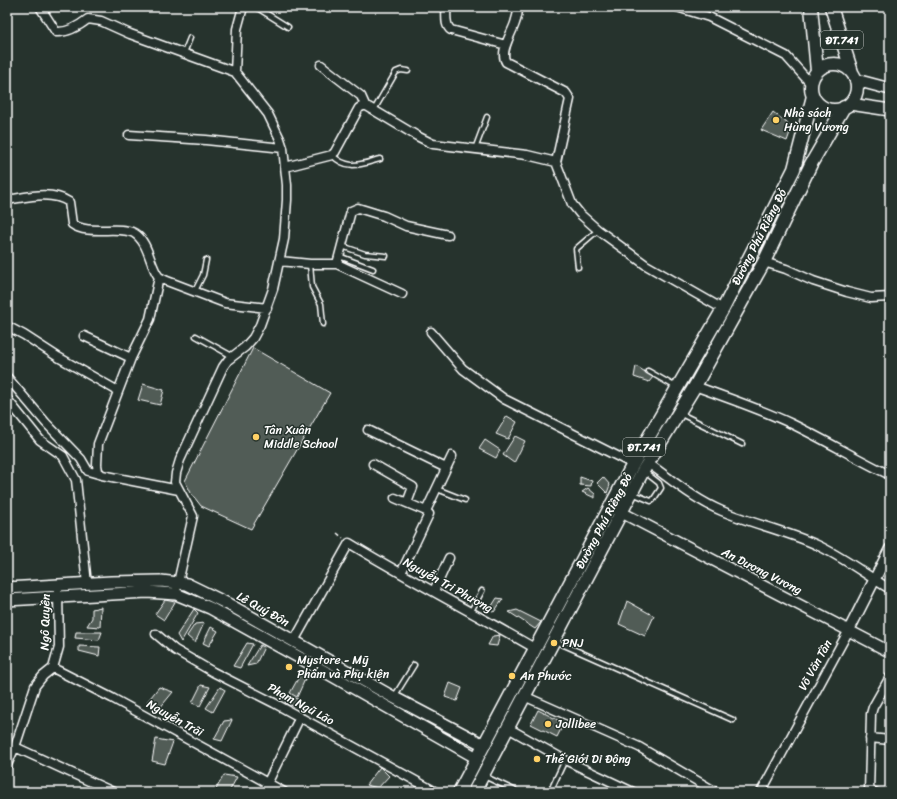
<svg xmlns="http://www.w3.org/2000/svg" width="897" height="799" viewBox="0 0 897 799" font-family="Sriracha,sans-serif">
<rect width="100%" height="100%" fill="#26332d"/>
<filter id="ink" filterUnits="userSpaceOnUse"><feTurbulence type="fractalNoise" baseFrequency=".025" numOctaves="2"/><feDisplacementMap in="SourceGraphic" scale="8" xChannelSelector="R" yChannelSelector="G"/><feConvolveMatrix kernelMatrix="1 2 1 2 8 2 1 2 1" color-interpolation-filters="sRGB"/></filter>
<g filter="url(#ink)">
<path fill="#515c57" stroke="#fff" d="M 773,112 L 792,127 L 787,141 L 761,130 Z
M 253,348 L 330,393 L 251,529 L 201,506 L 191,493 L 185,481 Z
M 636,366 L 653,377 L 649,382 L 634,377 Z
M 143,384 L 164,390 L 160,405 L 138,400 Z
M 507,416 L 517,422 L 508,439 L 496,434 Z
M 515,436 L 525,441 L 514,463 L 503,455 Z
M 485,440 L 500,450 L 496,458 L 479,449 Z
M 580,477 L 592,481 L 591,486 L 580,485 Z
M 603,477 L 610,485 L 607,493 L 597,483 Z
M 588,488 L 595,494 L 595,498 L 582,492 Z
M 497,598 L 503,599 L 494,612 L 490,609 Z
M 165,600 L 175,602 L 164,620 L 155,614 Z
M 627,601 L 654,616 L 645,636 L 619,624 Z
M 101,607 L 100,627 L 87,626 L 92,618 L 92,609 Z
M 194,609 L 198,613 L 181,642 L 177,635 Z
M 517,610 L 541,622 L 535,629 L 509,612 Z
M 204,623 L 195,643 L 187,636 L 195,624 Z
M 211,627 L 218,631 L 209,646 L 203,643 Z
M 76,632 L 102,632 L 99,640 L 75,638 Z
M 500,635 L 497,646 L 488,645 L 493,636 Z
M 247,643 L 253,644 L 240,668 L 233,666 Z
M 260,645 L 264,647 L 256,664 L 247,666 Z
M 79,646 L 100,647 L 99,656 L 79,651 Z
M 301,673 L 307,675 L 297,697 L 290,693 Z
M 450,683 L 462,688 L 457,701 L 445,697 Z
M 201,685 L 210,687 L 200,706 L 192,703 Z
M 159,687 L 173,692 L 159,709 L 147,702 Z
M 220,687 L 225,690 L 213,712 L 206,708 Z
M 287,695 L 300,700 L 293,706 L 285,703 Z
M 538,710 L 564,723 L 557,737 L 531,724 Z
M 232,720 L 222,741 L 214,739 L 224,721 Z
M 156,739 L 173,742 L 165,764 L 152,761 Z
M 380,767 L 389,776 L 378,788 L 366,785 Z
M 224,775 L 237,777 L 229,792 L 221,792 L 216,789 Z
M 505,787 L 514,792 L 502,792 Z"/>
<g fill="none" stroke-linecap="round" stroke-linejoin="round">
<defs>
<path id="service" d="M 256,7 L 288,27
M 184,53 L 190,38
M 374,110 L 396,72 L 401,70 L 408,71
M 475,149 L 487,117
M 332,155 C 348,171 361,164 380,159
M 342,246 L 365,254 L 386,256
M 339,256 L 373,269
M 310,264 L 312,287 L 321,304 L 323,324
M 578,267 L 576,249 L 598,230
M 195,291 L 203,275 L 206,260
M 196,336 L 232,356
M 648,371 L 676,387
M 679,413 L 742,444
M 437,489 L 465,500
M 632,493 L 651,501 L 653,500 L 661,488 L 659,483 L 645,472
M 471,611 L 482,591
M 555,641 L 733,720
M 394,697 L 414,665
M 484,776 L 518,792
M 870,788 L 879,792
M 550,792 L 565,760"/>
<path id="minor" d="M 40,7 L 56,32 C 68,33 79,26 88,19 L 101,21 L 130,34 L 235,72 L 268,114 L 280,139 L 283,148 L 287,185 L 287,200 L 284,239 L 273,289 L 260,325 L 253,338 L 245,347 L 228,360 L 223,367 L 180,460 L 176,473 L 175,482 L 193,516 L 177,587
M 446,7 C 447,15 444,25 451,30 L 506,45
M 518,7 C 518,12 517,18 515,23 C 512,33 499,52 506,62 L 566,93 L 570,99 L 556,162
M 677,7 L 709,17 L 786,56 L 811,84
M 321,65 L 361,96 L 365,105 L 417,136 L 433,144 L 527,155 L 556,162 L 572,204 L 580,214 L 598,230 L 646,265 L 723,309
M 235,72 L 237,29 L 243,7
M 129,135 L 206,140 L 283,148
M 285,167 L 332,155 L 335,152 L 359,108 L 365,105
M 7,200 C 27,197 51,190 69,202 L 72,224 C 88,236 119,225 134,233 C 149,242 150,267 159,277 C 161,278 165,280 167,281 L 225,303 L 267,308
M 280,261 L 310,264 L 337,264 L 402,294
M 764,262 L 786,269 L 813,281 L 847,292 L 871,298 L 890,297
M 337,264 L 351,211 L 358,208 L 384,216 L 406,226 L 448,235
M 159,277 L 150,319 L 131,358 L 98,444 L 97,465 L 98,471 L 102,475 L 179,490
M 7,326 L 24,335 L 58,357 L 118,391
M 431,332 L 463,369 L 504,399 L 633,464
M 84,336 L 131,358
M 7,377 L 46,423 L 81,459 L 88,471 L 102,475
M 695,386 C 727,398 761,409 792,424 C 825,440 857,459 890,475
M 7,399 L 40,440 L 63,456 L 76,480 L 87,584
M 368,430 L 446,468
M 648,463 C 672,480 695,500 722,511 C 753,524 786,531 817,545 C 843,557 866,575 890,589
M 373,464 L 413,487 L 407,503
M 395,498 L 426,511 L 429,514 L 401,573
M 426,511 L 452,456
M 434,591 L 449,558
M 156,634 L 175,650 L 213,672 L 274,703 L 436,792
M 294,641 L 349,543 C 410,580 474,613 536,649
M 53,668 L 112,698 L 284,792
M 524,696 L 639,747 L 716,792
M 508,728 L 565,760 L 633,792
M 870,738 L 890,740
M 15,747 L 113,792
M 7,765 L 15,747 L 35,686 L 43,676 L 53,668 L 59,647 L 58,593
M 263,792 L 300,717
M 761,792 L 849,630
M 869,792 L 871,714 L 873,707 L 890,677"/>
<path id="tertiary" d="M 615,509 L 890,652
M 849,630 L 890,549"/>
<path id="secondary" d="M 856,80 L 890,89
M 850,104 L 890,110
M 7,588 L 111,582 L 161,581 L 187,584 L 228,604 L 393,697 L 484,745
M 7,600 L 147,592 L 176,594 L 210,608 L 329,674 L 477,758"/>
<path id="primary" d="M 811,7 L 817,71
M 831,7 L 852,72
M811 87a23 23 0 1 1 46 0a23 23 0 1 1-46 0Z
M 459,792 L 633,464 L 723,309 L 794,169 L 813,96
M 474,792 L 643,471 L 695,386 L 764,262 L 811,164 L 844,107"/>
</defs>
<use href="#service" stroke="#fff" stroke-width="7"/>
<use href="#minor" stroke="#fff" stroke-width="11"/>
<use href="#tertiary" stroke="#fff" stroke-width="13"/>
<use href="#secondary" stroke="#fff" stroke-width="14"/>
<use href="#primary" stroke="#fff" stroke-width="15"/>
<path stroke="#fff" stroke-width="1.5" stroke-dasharray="4 3" stroke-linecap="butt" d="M 337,533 L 343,538"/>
<use href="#service" stroke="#26332d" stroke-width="4"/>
<use href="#minor" stroke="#26332d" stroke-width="8"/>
<use href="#tertiary" stroke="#26332d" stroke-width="10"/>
<use href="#secondary" stroke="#26332d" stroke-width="11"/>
<use href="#primary" stroke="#26332d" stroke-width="12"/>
</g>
</g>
<g fill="#ffd166" stroke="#26332d" stroke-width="1.5">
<circle cx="776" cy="120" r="4"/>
<circle cx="256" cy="437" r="4"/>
<circle cx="554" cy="643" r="4"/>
<circle cx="289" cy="667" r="4"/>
<circle cx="512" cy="676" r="4"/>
<circle cx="548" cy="724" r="4"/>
<circle cx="537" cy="759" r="4"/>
</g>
<g text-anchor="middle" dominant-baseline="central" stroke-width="3" stroke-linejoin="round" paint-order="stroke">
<g fill="#26332d" stroke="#bec2c0" stroke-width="1">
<rect x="821" y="31" width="42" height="18" rx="3"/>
<rect x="623" y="438" width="42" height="18" rx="3"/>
</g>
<g font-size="11" font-weight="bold" fill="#fff">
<text x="842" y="40">ĐT.741</text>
<text x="644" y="447">ĐT.741</text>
</g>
<g font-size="12" fill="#fff" stroke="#26332d" text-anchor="start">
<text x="784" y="113">Nhà sách<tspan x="784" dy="14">Hùng Vương</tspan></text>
<text x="264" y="430">Tân Xuân<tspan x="264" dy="14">Middle School</tspan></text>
<text x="562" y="643">PNJ</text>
<text x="297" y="660">Mystore - Mỹ<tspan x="297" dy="14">Phẩm và Phụ kiện</tspan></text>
<text x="520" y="676">An Phước</text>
<text x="556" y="724">Jollibee</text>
<text x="545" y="759">Thế Giới Di Động</text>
</g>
<g font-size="12" fill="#fff" stroke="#26332d">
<text transform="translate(759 237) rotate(-63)">Đường Phú Riềng Đỏ</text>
<text transform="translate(604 521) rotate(-62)">Đường Phú Riềng Đỏ</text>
<text transform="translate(762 571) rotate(27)">An Dương Vương</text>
<text transform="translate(448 585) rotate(29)">Nguyễn Tri Phương</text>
<text transform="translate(263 609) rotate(29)">Lê Quý Đôn</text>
<text transform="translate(45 622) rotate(-89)">Ngô Quyền</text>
<text transform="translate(815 665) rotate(-61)">Võ Văn Tần</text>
<text transform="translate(301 704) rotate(29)">Phạm Ngũ Lão</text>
<text transform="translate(175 718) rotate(29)">Nguyễn Trãi</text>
</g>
</g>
<rect width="897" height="799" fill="none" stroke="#26332d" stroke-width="24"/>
<rect x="12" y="12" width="873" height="775" fill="none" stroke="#fff" stroke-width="1.5" filter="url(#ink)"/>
</svg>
